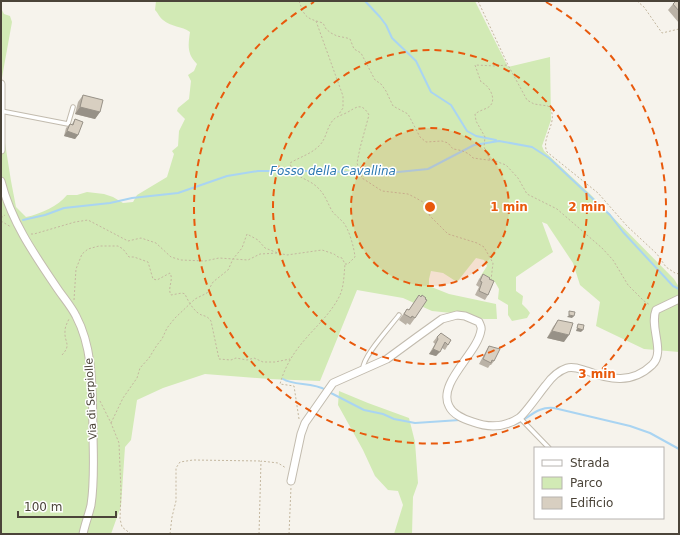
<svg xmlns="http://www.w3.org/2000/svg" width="680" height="535" viewBox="0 0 680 535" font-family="'DejaVu Sans',sans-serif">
<rect width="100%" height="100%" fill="#f6f3ec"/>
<path fill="#d2eab5" d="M 156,1 L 475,1 L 508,67 L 550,57 L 551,120 L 542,146 L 544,151 L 590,194 L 674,279 L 679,287 L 679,352 L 644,349 L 596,326 L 600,302 L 580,285 L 573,263 L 547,224 L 542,222 L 553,252 L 516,277 L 516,291 L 523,296 L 522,304 L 527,309 L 530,313 L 527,318 L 512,321 L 508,315 L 508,305 L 498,299 L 499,289 L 495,282 L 480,277 L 487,266 L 484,260 L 476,258 L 457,282 L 443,273 L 431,271 L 429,279 L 429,286 L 449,294 L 496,304 L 497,319 L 484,319 L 461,314 L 432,311 L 403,298 L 357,290 L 320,381 L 269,379 L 205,374 L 163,388 L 137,400 L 131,440 L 125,447 L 121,506 L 111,534 L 1,534 L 1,83 L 5,143 L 11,181 L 16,207 L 26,217 C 41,214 58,206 67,195 L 77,195 L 87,192 L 104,194 L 113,197 L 123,203 L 133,202 L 137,195 L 167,177 L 174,154 L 172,151 L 178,146 L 179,131 L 185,119 L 177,111 L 178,108 L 189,99 L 191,81 L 188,75 L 194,71 L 197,64 C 187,54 188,46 190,32 C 182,26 171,27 163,20 C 160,18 158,13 155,10 Z
M 1,8 L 4,14 L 10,16 L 12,22 L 1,83 Z
M 339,391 L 368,403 L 409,418 L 415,442 L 418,483 L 413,497 L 412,534 L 394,534 L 403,505 L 398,491 L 388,490 L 375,476 L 363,450 L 338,405 Z"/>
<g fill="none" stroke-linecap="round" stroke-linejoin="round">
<path stroke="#a9d4f2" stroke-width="2" d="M 365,1 L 380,17 L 386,25 L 392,38 L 416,61 L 431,92 L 451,105 L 467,131 L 476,136 L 496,140
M 23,220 L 45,215 L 64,208 L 110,203 L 132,198 L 178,193 L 227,176 L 258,171 L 327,171 L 378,174 L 428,169 L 474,145 L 499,141 L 532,147 L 549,158 L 610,215 L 623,232 L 673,286 L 679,289
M 283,379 C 294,386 312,382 326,390
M 329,392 L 364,410 L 383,414 L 394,419 L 415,423 L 460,420
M 513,425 C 528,420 536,406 554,408 L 630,426 L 650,433 L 679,449"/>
<defs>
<path id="lane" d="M 1,111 L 68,124 L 73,107
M 363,369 C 362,357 391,326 399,315
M 520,418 L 549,448"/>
<path id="street" d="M 1,84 L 1,150
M 1,181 C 11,221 34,254 57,288 C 63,297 71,306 76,316 C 94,350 92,391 93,429 C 93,454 95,480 91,505 C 89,514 85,524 83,534
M 291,481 L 301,434 L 305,423 L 333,383 L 387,359 L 417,337 L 442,319 L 457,315 L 465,316 L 479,322 C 480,325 482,327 481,330 C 478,353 437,383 449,406 C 453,415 464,419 473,422 C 489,428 505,427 519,418 C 525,414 540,392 546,385 C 551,378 558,371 567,368 C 574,366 580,369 587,371 C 610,380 632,384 652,365 C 666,352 649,327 656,310 L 679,299"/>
</defs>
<use href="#lane" stroke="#c2bbae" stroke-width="5.5"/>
<use href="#street" stroke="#c2bbae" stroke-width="9"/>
<path stroke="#c4b79f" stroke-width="1" stroke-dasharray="2 2" stroke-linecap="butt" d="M 299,1 C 305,18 306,18 323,23 L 326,29 L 331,33 L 337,36 L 347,38 L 350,39 L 354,49 L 361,53 L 375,80 L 381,84 L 386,91 L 393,106 L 408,114 L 420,137 L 426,142 L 442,141 L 448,143 L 453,149 C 461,150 468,152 473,158 L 495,161 L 506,165 L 518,178 L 527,194 L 557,209 L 602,248 L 613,260 L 628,285 L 644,301 L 650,305
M 478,1 L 508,65 L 527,100 L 534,104 L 548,106 C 561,120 540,137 547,152 L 598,193 L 627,226 L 657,254 L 666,267 L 675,273 L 679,274
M 637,1 L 644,7 L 662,33 L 679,29
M 316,21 L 343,96 L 343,108 L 339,114
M 490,160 L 484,147 L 485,137 L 476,121 L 475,114 C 480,110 487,109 490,106 C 497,99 489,85 481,82 L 475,65 L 496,66 L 507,65
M 1,218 L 5,215
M 1,221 L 11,227
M 31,234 L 34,234 L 75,222 L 88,220 L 128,241 L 141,238 L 156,243 L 171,257 L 181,260 L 205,261 L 219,258 L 248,260 L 260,254 L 278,253 L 287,255 L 322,250 L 334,254 L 338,257 L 342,258 L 345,264 L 348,264 L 355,257 C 354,247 349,229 343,222 C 339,218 335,215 332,211 C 327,202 325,194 317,187 C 308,178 293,178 290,163 C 300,157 311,154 319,146 C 326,139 326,131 331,123 C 334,117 340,116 346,113 C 356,108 361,101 369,115 L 360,148 L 357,163 L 362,178 L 382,191 L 408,194 L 414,197 L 423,202 L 430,216 L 448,234 L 477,243 L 484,247 L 493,263 L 491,280
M 74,300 L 76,269 L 82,254 L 88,249 L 99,246 L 118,246 L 123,249 L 129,257 L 134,257 L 148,262 L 153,279 L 157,280 L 170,273 C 174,280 167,288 171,295 L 182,293 L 185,294 C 188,301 192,308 198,313 C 203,317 206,314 211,321 L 219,359 L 231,360 L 236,358 L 247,360 L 254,358 L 263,362 L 275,362 L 290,359
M 62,355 C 72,344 64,343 65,331 C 65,327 67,323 69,319
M 100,401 L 111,423 L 119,443 L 121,491 L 120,519 L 122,527 L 131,534
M 299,419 L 294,386 L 280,384 C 284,369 292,355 302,343 C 315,327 331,314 340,295 C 344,286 344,274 345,264
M 111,423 L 123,398 L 137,378 L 140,368 L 149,358 L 157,345 L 162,339 L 167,328 L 175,318 L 195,299 L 207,293 L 213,282 L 228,270 L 233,259 L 242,248 L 247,234 L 258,240 L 265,248 L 278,253
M 170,534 L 172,517 L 176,501 L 176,468 L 180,462 L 193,460 L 261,461
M 259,534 L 261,461 L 278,463 L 286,468
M 289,534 L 291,487"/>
<use href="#lane" stroke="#fff" stroke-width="3.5"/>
<use href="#street" stroke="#fff" stroke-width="7"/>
</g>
<path fill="#bab2a6" d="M 679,1 L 679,23 L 668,10 L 673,4 Z
M 83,95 L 100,112 L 95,119 L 75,114 L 78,102 Z
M 75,119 L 78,135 L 75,139 L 64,136 L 66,128 L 70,124 L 72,124 Z
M 483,274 L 489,279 L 488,295 L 485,300 L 475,295 L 479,287 L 476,285 L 479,279 Z
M 419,295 L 415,318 L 410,325 L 407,323 L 406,325 L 399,320 L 407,309 L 409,310 Z
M 558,320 L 564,342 L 547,338 L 553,327 Z
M 437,337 L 451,340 L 445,350 L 442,348 L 436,356 L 429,354 L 435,344 L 433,342 Z
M 489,346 L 494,361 L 491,365 L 490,365 L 488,368 L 479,364 L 486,351 Z"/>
<path fill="#979187" d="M 80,107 L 100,112 L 95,119 L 75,114 Z
M 67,131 L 78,135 L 75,139 L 64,136 Z
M 569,315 L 574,316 L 572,318 L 567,317 Z
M 577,328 L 583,330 L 581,332 L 576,331 Z
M 552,331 L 569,335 L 564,342 L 547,338 Z
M 433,349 L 440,352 L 436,356 L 429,354 Z"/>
<path fill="#d8cfc1" stroke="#979187" d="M 676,1 L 679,1 L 679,11 L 673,4 Z
M 83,95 L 103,100 L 100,112 L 80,107 Z
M 75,119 L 83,122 L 78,135 L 67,131 L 70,124 L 73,125 Z
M 483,274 L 490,278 L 489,279 L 494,281 L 488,295 L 479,291 L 482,282 L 480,281 Z
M 419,295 L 421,297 L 422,295 L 426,298 L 425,299 L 427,300 L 415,318 L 412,316 L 411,318 L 404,314 L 407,309 L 409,310 Z
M 569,311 L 575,312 L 574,316 L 569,315 Z
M 558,320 L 573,323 L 569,335 L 552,331 Z
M 578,324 L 584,325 L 583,330 L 577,328 Z
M 441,333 L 451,340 L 448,345 L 445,342 L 440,352 L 433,349 L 438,339 L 437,337 Z
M 489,346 L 500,349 L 494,361 L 492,360 L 491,363 L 483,359 Z"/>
<circle cx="430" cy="207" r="79" fill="#e8590c" fill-opacity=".12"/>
<g fill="none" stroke="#e8590c" stroke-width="2" stroke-dasharray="7 5">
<circle cx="430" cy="207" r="79"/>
<circle cx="430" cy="207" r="157"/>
<path d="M546 2A236 236 0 1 1 314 2"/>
</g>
<g text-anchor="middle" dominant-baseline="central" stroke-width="3" stroke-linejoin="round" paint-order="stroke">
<g font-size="11" fill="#4b4439" stroke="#fff">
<text transform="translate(91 399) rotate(-93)">Via di Serpiolle</text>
</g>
<g font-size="12" font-style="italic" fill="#2e7ab2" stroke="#fff">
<text x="333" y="171">Fosso della Cavallina</text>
</g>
</g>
<circle cx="430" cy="207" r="6" fill="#e8590c" stroke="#fff" stroke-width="2"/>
<g font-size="12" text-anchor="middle" font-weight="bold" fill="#e8590c" stroke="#fff" stroke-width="3" stroke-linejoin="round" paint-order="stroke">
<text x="509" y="211">1 min</text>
<text x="587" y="211">2 min</text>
<text x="597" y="378">3 min</text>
</g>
<rect width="680" height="535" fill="none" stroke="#4b4439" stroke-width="4"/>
<rect x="534" y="447" width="130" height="72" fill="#ffffff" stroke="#b7b4b0"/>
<rect x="542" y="460" width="20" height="6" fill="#ffffff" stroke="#b7b4b0"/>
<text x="570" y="467" font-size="12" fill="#4b4439">Strada</text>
<rect x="542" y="477" width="20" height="12" fill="#d2eab5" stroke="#b7b4b0"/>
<text x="570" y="487" font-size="12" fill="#4b4439">Parco</text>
<rect x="542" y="497" width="20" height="12" fill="#d8cfc1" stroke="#b7b4b0"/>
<text x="570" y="507" font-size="12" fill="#4b4439">Edificio</text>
<path d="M18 511v6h98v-6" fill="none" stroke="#4b4439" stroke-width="2"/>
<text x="24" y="511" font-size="12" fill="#4b4439" stroke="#ffffff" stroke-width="3" paint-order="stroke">100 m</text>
</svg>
